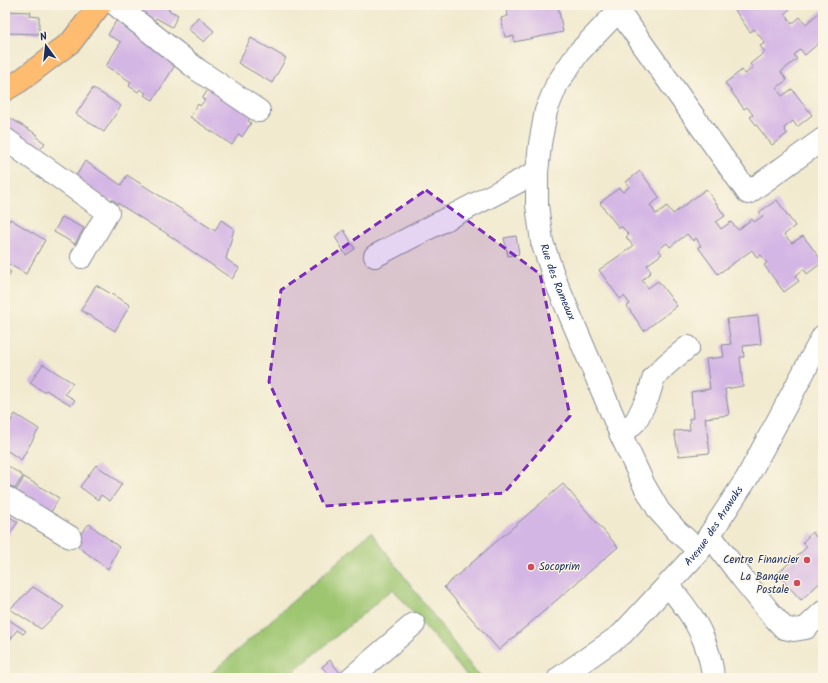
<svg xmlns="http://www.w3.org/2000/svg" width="828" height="683" viewBox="0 0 828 683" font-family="Kalam,sans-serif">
<rect width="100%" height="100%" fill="#fcf5e5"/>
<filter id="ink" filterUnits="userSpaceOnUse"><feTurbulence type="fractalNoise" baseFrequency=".025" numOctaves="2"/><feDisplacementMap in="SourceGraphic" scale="8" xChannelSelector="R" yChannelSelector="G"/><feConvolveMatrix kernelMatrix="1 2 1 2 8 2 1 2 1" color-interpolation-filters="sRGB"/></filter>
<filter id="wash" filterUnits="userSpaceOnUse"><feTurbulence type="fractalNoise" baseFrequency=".012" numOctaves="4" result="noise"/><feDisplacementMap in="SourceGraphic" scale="16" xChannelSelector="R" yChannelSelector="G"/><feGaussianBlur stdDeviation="0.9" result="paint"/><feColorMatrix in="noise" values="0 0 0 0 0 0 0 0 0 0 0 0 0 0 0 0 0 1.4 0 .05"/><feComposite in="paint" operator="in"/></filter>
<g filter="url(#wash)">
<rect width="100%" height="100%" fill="#f1eacf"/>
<path fill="#9ec671" stroke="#5c7a68" d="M 371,532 L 480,678 L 468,678 L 468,677 L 393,589 L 286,678 L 206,678 Z"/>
<g id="blocks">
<path fill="#d4b6e5" d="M 132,5 L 171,5 L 168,10 L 178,15 L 172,27 L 156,18 L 154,21 L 131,8 Z
M 505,5 L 546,5 L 548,9 L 558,6 L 563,32 L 514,42 L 514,36 L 505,37 L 501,18 L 508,16 Z
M 740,5 L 794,5 L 794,6 L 785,13 L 792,24 L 800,17 L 806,24 L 823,9 L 823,46 L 820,42 L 805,55 L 800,49 L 794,55 L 797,59 L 781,72 L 787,80 L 776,88 L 782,96 L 792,89 L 812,115 L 797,127 L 793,121 L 784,128 L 787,134 L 772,145 L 750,117 L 753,115 L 747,107 L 744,109 L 725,83 L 742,70 L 745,74 L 753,68 L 750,64 L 765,52 L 760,46 L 765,43 L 754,29 L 750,32 L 734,9 Z
M 5,11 L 31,12 L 30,16 L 39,17 L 39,34 L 5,33 Z
M 198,17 L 214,31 L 204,42 L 188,29 Z
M 116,21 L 130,28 L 178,60 L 169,75 L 153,100 L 144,95 L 146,93 L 140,89 L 138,92 L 129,86 L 131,82 L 106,66 L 121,42 L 108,35 Z
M 251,38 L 286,58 L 272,83 L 238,63 Z
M 93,88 L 121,106 L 104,132 L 76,114 Z
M 209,88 L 255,111 L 248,121 L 251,123 L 242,137 L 239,134 L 232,145 L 190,117 L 198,104 L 200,106 L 205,100 L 202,99 Z
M 5,115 L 38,135 L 36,137 L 45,143 L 38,153 L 5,132 Z
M 85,161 L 121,185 L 127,175 L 215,231 L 221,220 L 234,229 L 226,259 L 239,268 L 232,279 L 160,229 L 160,230 L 111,199 L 110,202 L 75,178 Z
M 640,171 L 660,198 L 650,205 L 656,214 L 667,206 L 673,214 L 706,189 L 725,216 L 716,222 L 721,229 L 731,222 L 738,230 L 752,219 L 754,222 L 763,216 L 759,212 L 777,200 L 795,226 L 784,235 L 792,243 L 803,236 L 823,262 L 807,274 L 804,269 L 795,276 L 799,281 L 784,292 L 764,265 L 767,263 L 761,255 L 757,258 L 752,250 L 718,274 L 698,247 L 701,246 L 696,238 L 693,241 L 687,234 L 670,247 L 667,243 L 658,250 L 662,254 L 647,265 L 651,272 L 642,280 L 648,288 L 658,281 L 677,306 L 644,331 L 627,306 L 630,304 L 624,296 L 620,299 L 599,270 L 633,246 L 626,237 L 629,235 L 622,227 L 619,228 L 600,203 L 619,188 L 623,192 L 629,187 L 626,182 Z
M 62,217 L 84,228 L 75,244 L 54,232 Z
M 10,219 L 45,240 L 26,274 L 5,262 L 5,229 Z
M 344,230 L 355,249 L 346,255 L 335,237 Z
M 516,236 L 519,254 L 508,256 L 504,238 Z
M 5,268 L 11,272 L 5,283 Z
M 96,285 L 130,305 L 115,331 L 81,310 Z
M 758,316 L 761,344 L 743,346 L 744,357 L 740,357 L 743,386 L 725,389 L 729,415 L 705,418 L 710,453 L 679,456 L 674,431 L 690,430 L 689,419 L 693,418 L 691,392 L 710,389 L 706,359 L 724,357 L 722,345 L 731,344 L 727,319 Z
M 43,364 L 73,383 L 65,394 L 75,400 L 71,405 L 46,390 L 44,392 L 30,383 Z
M 15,414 L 39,429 L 21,460 L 5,449 L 5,432 Z
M 5,464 L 23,476 L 15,489 L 9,485 L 5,490 Z
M 96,465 L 122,484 L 110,501 L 101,495 L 98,500 L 80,487 Z
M 24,477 L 59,498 L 50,514 L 14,495 Z
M 563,484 L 618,547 L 499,650 L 444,587 Z
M 5,514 L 18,522 L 5,540 Z
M 89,524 L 119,547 L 108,569 L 73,543 Z
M 823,531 L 823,580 L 801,600 L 777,574 L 807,547 L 803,542 L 812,532 L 816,537 Z
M 33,587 L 64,607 L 41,629 L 10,609 Z
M 5,617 L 26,631 L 23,634 L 17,630 L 5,647 Z
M 330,660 L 343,677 L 341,678 L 332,678 L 322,667 Z"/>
</g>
</g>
<g filter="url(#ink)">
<use href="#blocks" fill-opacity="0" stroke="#868c96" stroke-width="1"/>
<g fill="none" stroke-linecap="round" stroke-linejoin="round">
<defs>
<g id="minor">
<path d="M 116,5 L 198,70 L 259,111"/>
<path id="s1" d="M 624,5 L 578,53 L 557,84 L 546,111 L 540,144 L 537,172 L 537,205 L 542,242 L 555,280 L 621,435 L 644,485 L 659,511 L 676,530 L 699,551"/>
<path d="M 619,11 L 748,193 L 823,139"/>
<path d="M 5,139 L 108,212 L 82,257"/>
<path d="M 375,256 L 537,172"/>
<path d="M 621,435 L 636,421 L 648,397 L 654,377 L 667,364 L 688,347"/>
<path d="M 5,497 L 70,537"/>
<path d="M 710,535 L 742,578 L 772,615 L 784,628 L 794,630 L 806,628 L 823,612"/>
<path d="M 668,585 C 676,595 685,606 692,617 C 703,634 712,659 713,678"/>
<path d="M 351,678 L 414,624"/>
<path id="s2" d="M 559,678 L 622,634 L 699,551 L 747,478 L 823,336"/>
</g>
<path id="major" d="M 5,90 L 20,81 L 71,42 L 100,5"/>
</defs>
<use href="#minor" stroke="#868c96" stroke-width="24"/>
<use href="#major" stroke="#868c96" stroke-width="24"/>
<use href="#minor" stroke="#fff" stroke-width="22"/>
<use href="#major" stroke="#fdbc70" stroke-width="22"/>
</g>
</g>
<path fill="#7b2cbf" fill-opacity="0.2" stroke="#7b2cbf" stroke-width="3" stroke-dasharray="8 5" stroke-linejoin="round" d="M 426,190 L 540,274 L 570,416 L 504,493 L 325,506 L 269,382 L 281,290 Z"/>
<g fill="#d1495b" stroke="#fcf5e5" stroke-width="1.5">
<circle cx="807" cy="560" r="4"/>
<circle cx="531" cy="567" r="4"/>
<circle cx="797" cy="583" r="4"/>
</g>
<g text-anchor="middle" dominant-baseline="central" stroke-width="3" stroke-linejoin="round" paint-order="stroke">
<g font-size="11" fill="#1b2f5e" stroke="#fcf5e5">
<text stroke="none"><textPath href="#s1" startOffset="308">Rue des Rameaux</textPath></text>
<text stroke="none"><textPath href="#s2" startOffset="219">Avenue des Arawaks</textPath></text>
</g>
<g font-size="11" fill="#1b2f5e" stroke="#fcf5e5" text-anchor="end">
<text x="799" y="560">Centre Financier</text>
<text x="539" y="567" text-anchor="start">Socoprim</text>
<text x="789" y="577">La Banque<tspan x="789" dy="13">Postale</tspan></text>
</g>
</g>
<rect width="828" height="683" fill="none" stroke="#fcf5e5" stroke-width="20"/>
<g transform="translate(46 46) rotate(345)" stroke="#fcf5e5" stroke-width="3" paint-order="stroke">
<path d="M0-3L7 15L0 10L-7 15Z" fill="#1b2f5e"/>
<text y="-6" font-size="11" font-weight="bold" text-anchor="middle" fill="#1b2f5e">N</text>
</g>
</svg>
